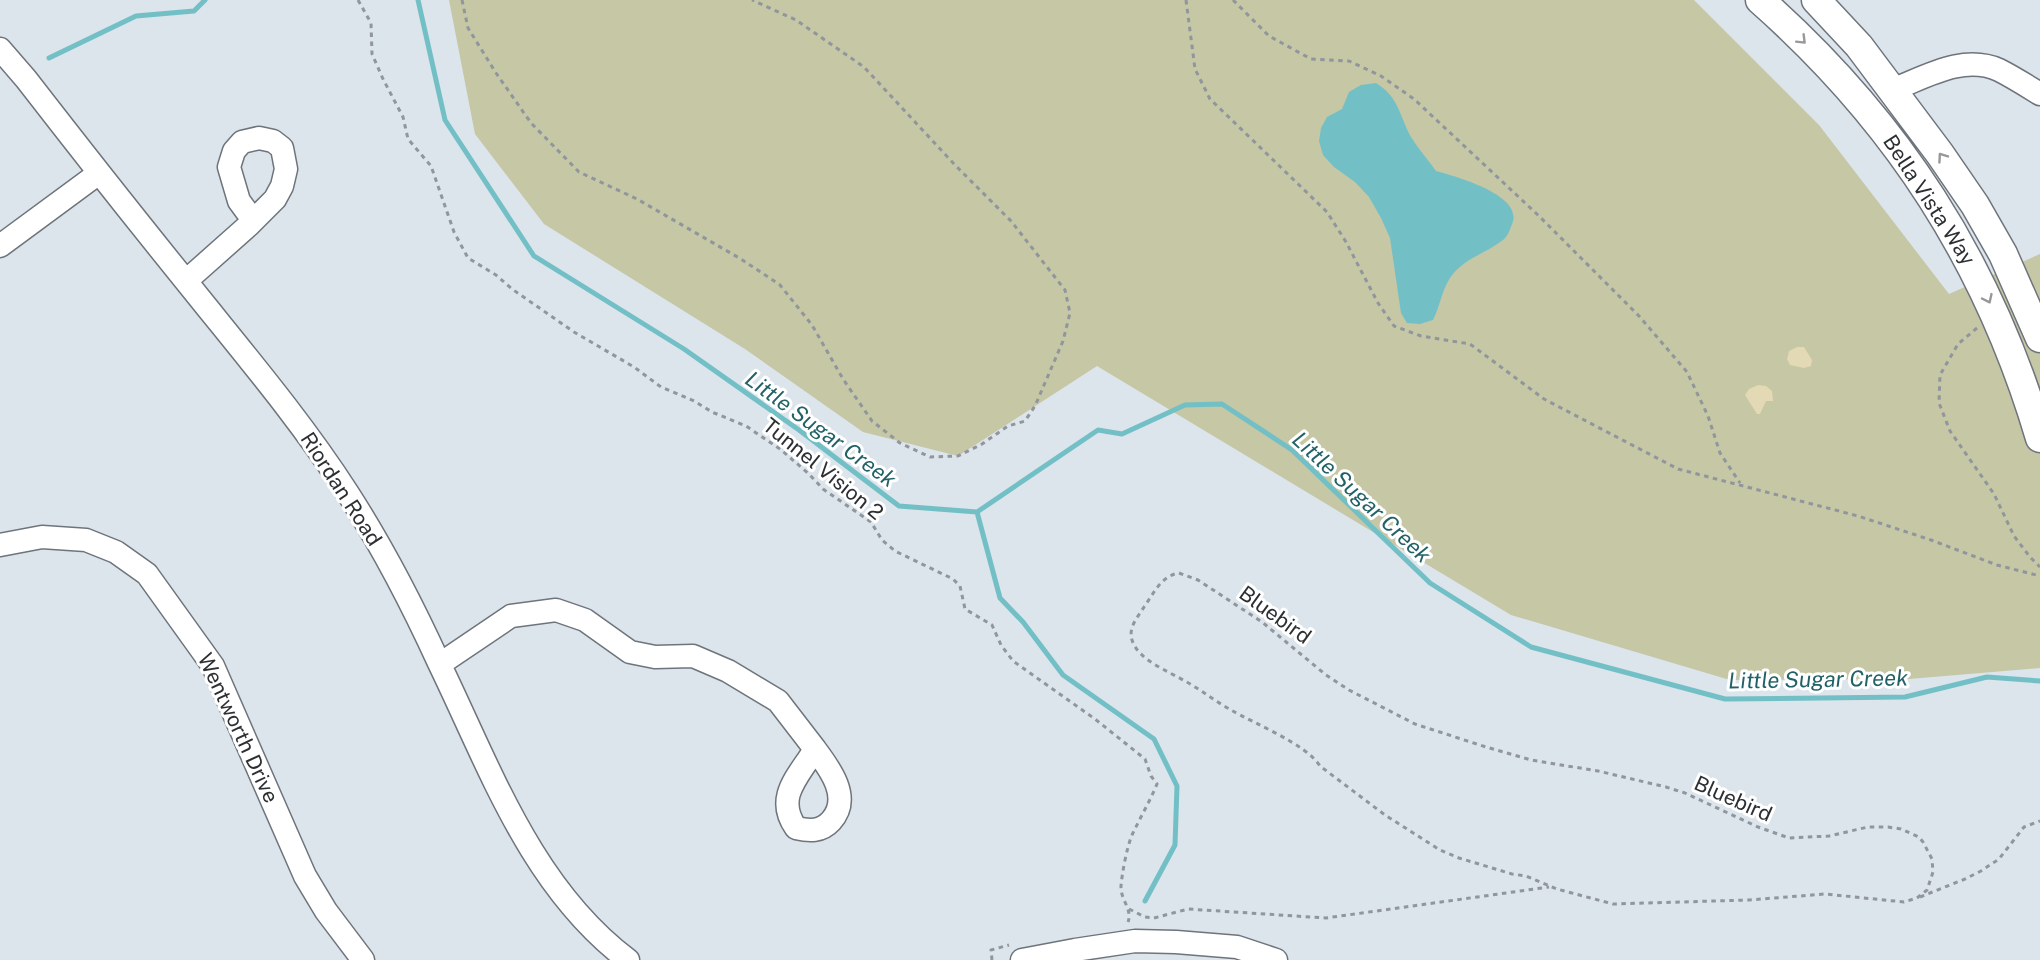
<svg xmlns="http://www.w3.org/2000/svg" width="2040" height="960" font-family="'Public Sans',sans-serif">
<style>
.green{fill:#c5c7a5}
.sand{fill:#e3d9b4}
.water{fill:#72c0c6}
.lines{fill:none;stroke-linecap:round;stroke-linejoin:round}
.stream{stroke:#72c0c6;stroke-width:5}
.minor-casing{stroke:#6e747c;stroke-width:25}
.major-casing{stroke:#6e747c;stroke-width:31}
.path{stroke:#90969c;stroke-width:3;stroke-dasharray:4.5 4.5;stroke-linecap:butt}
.minor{stroke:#fff;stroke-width:22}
.major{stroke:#fff;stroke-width:28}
.oneway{stroke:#969899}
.labels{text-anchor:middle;stroke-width:6;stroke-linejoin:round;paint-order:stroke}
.street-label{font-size:21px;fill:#2d3033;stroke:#fff}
.water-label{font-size:22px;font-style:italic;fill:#226267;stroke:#fff}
</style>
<rect width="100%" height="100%" fill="#dce4ec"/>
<path class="green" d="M 449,0 L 1694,0 L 1819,125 L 1949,294 L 2040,254 L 2040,668 L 1909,679 L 1730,680 L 1511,615 L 1097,366 L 958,456 L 863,432 L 745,349 L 544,224 L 475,134 Z"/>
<path class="sand" d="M 1797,347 L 1804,347 L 1812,360 L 1811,366 L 1804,368 L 1790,365 L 1787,359 L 1789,351 Z
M 1758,385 L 1766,386 L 1772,391 L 1773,401 L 1766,401 L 1760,414 L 1757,414 L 1745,395 L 1749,389 Z"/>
<path class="water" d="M 1376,83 C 1399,97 1399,115 1411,137 C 1418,148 1428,160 1436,171 C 1454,176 1525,195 1512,224 C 1510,230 1507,237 1503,240 C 1485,254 1464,258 1450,278 C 1442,290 1440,306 1433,320 L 1420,324 L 1407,323 L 1401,313 L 1390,238 L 1381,218 L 1369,197 L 1355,182 L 1334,167 L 1323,155 L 1319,141 L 1321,128 L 1327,117 L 1342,109 L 1349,92 L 1361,85 Z"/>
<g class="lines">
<path class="stream" d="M 418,0 L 445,120 L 534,256 L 684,349 L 799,430 L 899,506 L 977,512 L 1098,430 L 1122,434 L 1185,405 L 1222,404 L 1292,450 L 1430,583 L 1531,647 L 1725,699 L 1905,697 L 1987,677 L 2040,681
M 49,58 L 136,16 L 194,11 L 205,0
M 977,512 L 1000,598 L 1023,622 L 1063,675 L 1154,739 L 1177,786 L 1175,845 L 1145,901"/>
<defs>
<path id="minor" d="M 0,49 L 26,79 C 81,150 137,221 193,290 C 246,356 301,421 347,492 C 382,546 412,604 439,663 C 490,768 531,887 628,960
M 1892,90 C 1926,77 1963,54 1999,70 C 2013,77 2027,86 2040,94
M 0,246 L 99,173
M 186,281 L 249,225 L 275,199 L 282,186 L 286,169 L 282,148 L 273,141 L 259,138 L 242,142 L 234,151 L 229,167 L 239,201 L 253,220
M 0,545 L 42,537 L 86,540 L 116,552 L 147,574 L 213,666 L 305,876 L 326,911 L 363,960
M 440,664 L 511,616 L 556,610 L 585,620 L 630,652 L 655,657 L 693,656 L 728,671 L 778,701 L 815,749 C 799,776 774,797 796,828 C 809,831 821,832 831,821 C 852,798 830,769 815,749
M 1022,960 L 1075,950 L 1135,941 L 1176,942 L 1237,947 L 1276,960"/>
<path id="major" d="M 1760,0 C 1897,121 1988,262 2040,438
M 1816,0 L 1859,46 L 1940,154 L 1975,205 L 2003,254 L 2040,338"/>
</defs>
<use href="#minor" class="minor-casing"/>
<use href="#major" class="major-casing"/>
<path class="path" d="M 358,0 L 371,23 L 372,54 L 383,79 L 403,117 L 408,139 L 431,166 L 454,232 L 468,258 L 496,275 L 512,289 L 574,332 L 634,367 L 661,387 L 694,401 L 712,412 L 746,426 L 780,449 L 809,474 L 823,489 L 871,522 L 882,540 L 895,551 L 953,579 L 960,586 L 965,609 L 992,625 L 1001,645 L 1013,661 L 1095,719 L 1145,759 L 1151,776 L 1157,784 C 1150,801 1140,818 1132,835 C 1127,847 1122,873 1121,886 C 1120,899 1133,910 1128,922
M 462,0 L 468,28 L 496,73 L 531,123 L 579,172 L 637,199 L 741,259 L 780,285 L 812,325 L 843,379 L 872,421 L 900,443 L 930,457 L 958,456 L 982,444 L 1008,426 L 1025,421 L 1035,406 L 1063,341 L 1070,313 L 1065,290 L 1011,221 L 955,165 L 864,67 L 796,20 L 752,0
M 1186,0 L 1195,69 L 1210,99 L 1327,212 L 1346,242 L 1378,303 L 1394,326 L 1421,336 L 1470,344 L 1544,399 L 1678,469 L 1858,516 L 1931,540 L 1997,565 L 2040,576
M 1233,0 L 1269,36 L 1311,59 L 1349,61 L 1381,76 L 1414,99 L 1539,216 L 1639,316 L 1687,372 L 1708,416 L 1720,453 L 1740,483
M 1977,328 L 1958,344 L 1940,375 L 1939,403 L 1950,431 L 1994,494 L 2014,536 L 2030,557 L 2040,567
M 1179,573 L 1198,580 L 1262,622 L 1326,675 L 1349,690 L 1415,724 L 1486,747 L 1531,760 L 1598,771 L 1666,787 L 1685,793 L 1758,827 L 1789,838 L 1829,836 L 1868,827 L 1888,827 L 1901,829 L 1919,837 L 1923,842 L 1932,859 L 1933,872 L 1927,890 L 1917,898 L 1904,902 L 1825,894 L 1749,900 L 1613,904 L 1557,889 L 1526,876 L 1512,874 L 1459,858 L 1440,850 L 1385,815 L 1320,766 C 1306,744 1255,724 1231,710 C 1215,701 1201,690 1185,681 C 1168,671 1138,660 1132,640 C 1128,627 1138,617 1144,607 C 1154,593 1161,576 1179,573 Z
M 1920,897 L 1965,879 L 1981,871 L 1999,859 L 2024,827 L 2040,821
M 1129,909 L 1145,917 L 1154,918 L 1188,909 L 1326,918 L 1549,887
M 992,960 L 991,950 L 1009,945"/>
<use href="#minor" class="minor"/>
<use href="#major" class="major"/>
</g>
<defs><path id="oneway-chevron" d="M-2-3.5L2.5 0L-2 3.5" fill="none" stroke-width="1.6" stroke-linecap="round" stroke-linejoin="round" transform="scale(1.5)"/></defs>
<g class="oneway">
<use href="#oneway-chevron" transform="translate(1802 40) rotate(45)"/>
<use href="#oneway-chevron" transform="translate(1942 157) rotate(-125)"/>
<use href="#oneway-chevron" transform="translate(1988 299) rotate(65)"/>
</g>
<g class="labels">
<g class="street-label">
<text transform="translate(1929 200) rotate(57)" y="7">Bella Vista Way</text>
<text transform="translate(823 469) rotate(39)" y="7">Tunnel Vision 2</text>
<text transform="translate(341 489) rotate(57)" y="7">Riordan Road</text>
<text transform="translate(1275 615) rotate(36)" y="7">Bluebird</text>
<text transform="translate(238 728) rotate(65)" y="7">Wentworth Drive</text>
<text transform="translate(1733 799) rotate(24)" y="7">Bluebird</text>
</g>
<g class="water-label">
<text transform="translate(821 429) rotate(36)" y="8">Little Sugar Creek</text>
<text transform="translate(1362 497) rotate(43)" y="8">Little Sugar Creek</text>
<text transform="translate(1818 679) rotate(-1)" y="8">Little Sugar Creek</text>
</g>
</g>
</svg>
